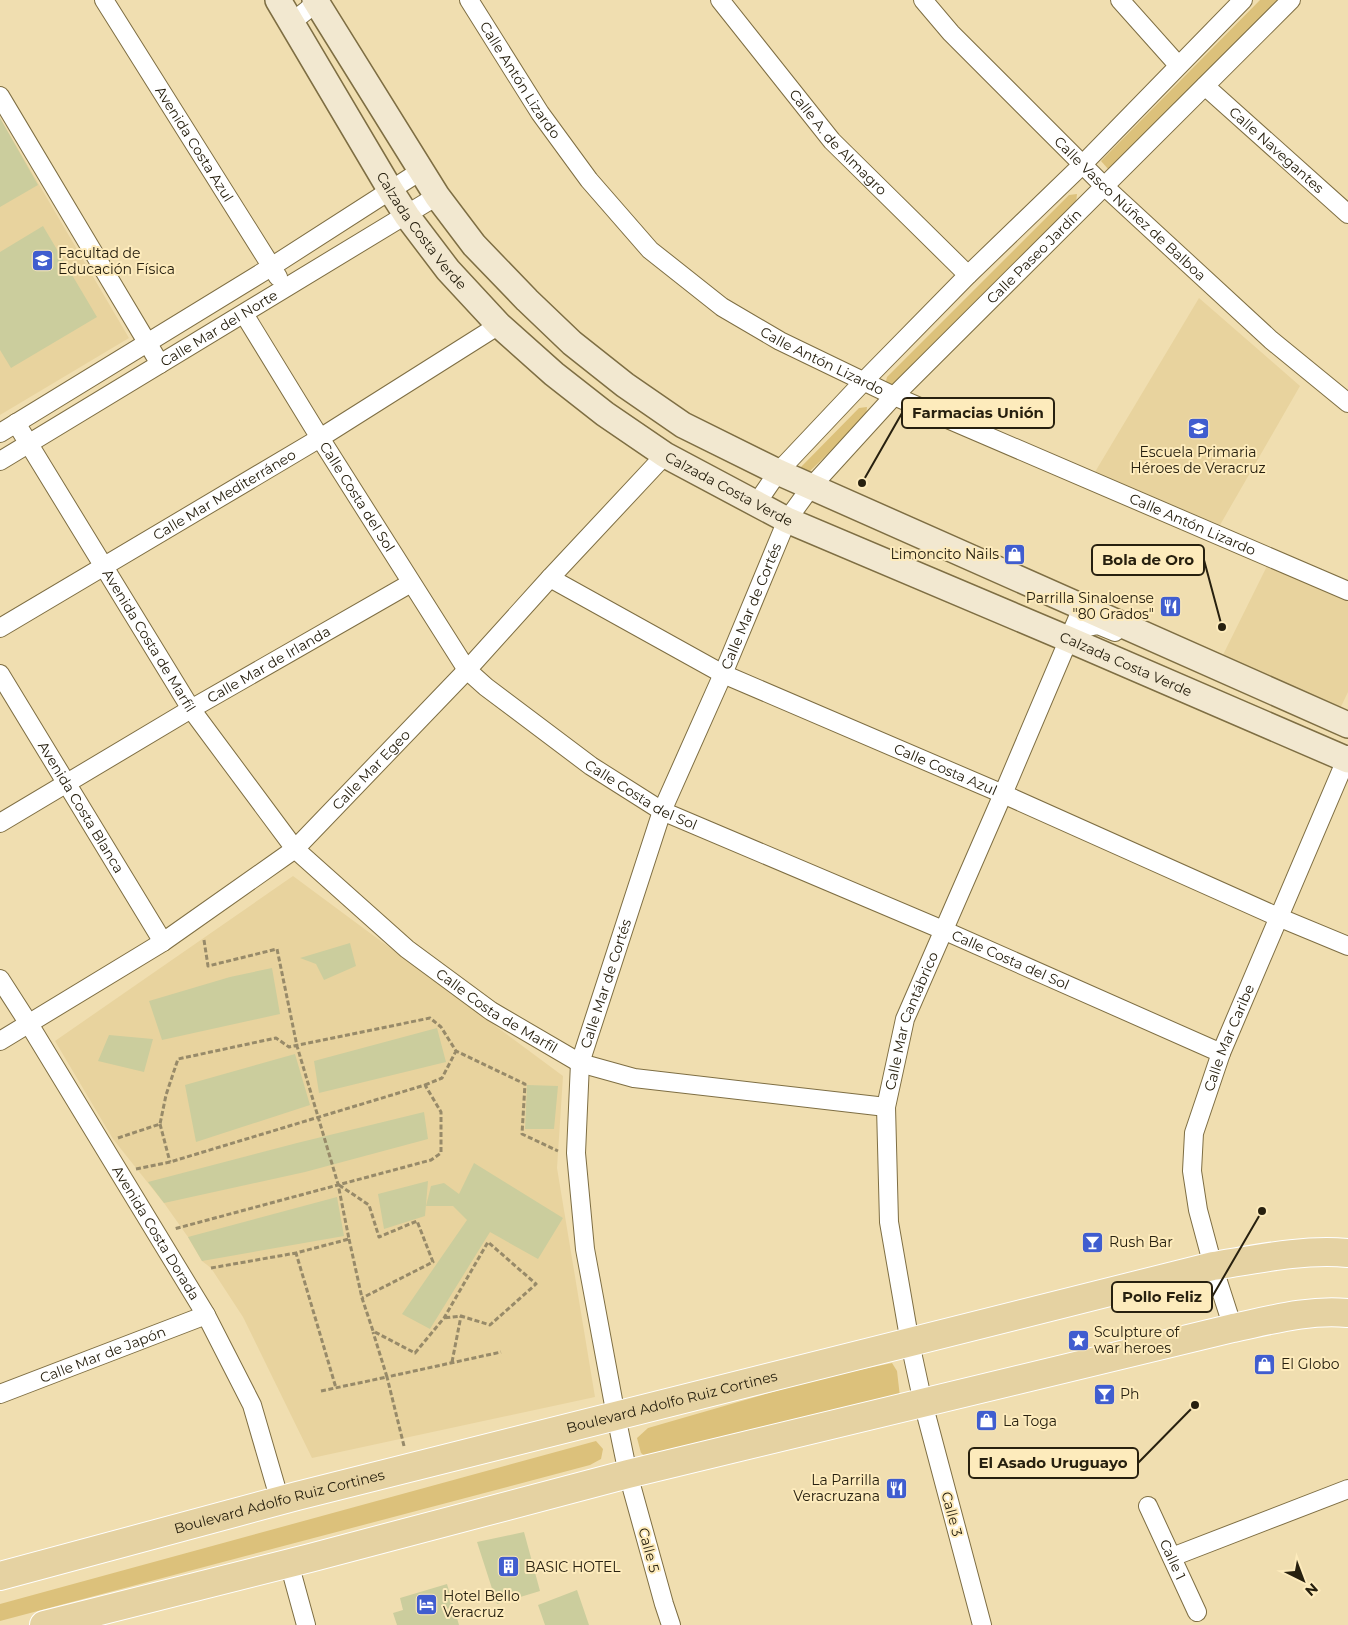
<svg xmlns="http://www.w3.org/2000/svg" width="1348" height="1625" font-family="Montserrat,sans-serif">
<style>
.built{fill:#e8d39e}
.grass{fill:#dcc17b}
.building{fill:#cbcd9d}
.lines{fill:none;stroke-linecap:round;stroke-linejoin:round}
.minor-casing{stroke:#7e6e43;stroke-width:20}
.secondary-casing{stroke:#7e6e43;stroke-width:28}
.primary-casing{stroke:#fff;stroke-width:30}
.path{stroke:#978a69;stroke-width:3;stroke-dasharray:5 2.5;stroke-linecap:butt}
.minor{stroke:#fff;stroke-width:18}
.secondary{stroke:#f2e8d0;stroke-width:25}
.primary{stroke:#e5d2a2;stroke-width:28}
.labels{text-anchor:middle;stroke-width:4;stroke-linejoin:round;paint-order:stroke}
.street-label{font-size:14px;fill:#27200f;stroke:#fdebbc}
.poi-label{font-size:14px;fill:#27200f;stroke:#fdebbc;text-anchor:start}
.leader{fill:none;stroke:#27200f;stroke-width:2}
.callout-dot{fill:#27200f;stroke:#fdebbc;stroke-width:2}
.callout{fill:#fdebbc;stroke:#27200f;stroke-width:2}
.callout-label{font-size:15px;text-anchor:middle;font-weight:bold;fill:#27200f}
</style>
<rect width="100%" height="100%" fill="#f0deb0"/>
<path class="built" d="M 0,118 L 129,338 L 0,415 Z
M 1199,298 L 1300,386 L 1220,525 L 1095,472 Z
M 1271,558 L 1348,591 L 1348,692 L 1335,719 L 1217,667 Z
M 293,876 L 563,1076 L 557,1168 L 595,1397 L 312,1458 L 243,1317 L 211,1268 L 202,1261 L 188,1237 L 164,1203 L 113,1139 L 55,1041 Z"/>
<path class="grass" d="M 1260,0 L 1278,0 L 1109,170 L 1101,161 Z
M 1077,194 L 1076,203 L 893,384 L 885,385 L 887,377 L 1069,195 Z
M 867,407 L 866,416 L 805,476 L 799,469 L 859,408 Z
M 892,1363 L 897,1371 L 900,1397 L 646,1457 L 641,1453 L 637,1438 L 648,1428 L 821,1378 Z
M 596,1441 L 603,1449 L 601,1459 L 590,1465 L 0,1621 L 0,1604 Z"/>
<path class="building" d="M 0,118 L 38,185 L 0,207 Z
M 43,226 L 97,317 L 11,368 L 0,350 L 0,252 Z
M 350,943 L 356,966 L 324,980 L 316,964 L 300,958 Z
M 272,968 L 280,1014 L 162,1040 L 149,1001 L 230,977 Z
M 437,1028 L 446,1062 L 319,1093 L 314,1061 Z
M 109,1035 L 153,1039 L 144,1072 L 98,1061 Z
M 295,1054 L 310,1105 L 196,1142 L 185,1085 Z
M 527,1085 L 558,1086 L 554,1129 L 525,1129 Z
M 424,1112 L 428,1139 L 305,1172 L 164,1203 L 148,1182 L 297,1143 Z
M 474,1163 L 563,1218 L 538,1259 L 490,1232 L 430,1329 L 402,1314 L 467,1220 L 453,1206 L 426,1206 L 431,1186 L 444,1183 L 459,1194 Z
M 428,1181 L 425,1216 L 384,1229 L 378,1194 Z
M 337,1197 L 344,1236 L 202,1261 L 188,1237 Z
M 524,1532 L 540,1591 L 497,1604 L 477,1542 Z
M 447,1584 L 459,1625 L 397,1625 L 393,1613 L 403,1610 L 400,1598 Z
M 577,1590 L 589,1625 L 545,1625 L 538,1605 Z"/>
<g class="lines">
<defs>
<g id="minor">
<path id="s1" d="M 104,0 L 278,277"/>
<path id="s2" d="M 469,0 L 540,113 L 589,180 L 650,250 L 722,307 L 780,341 L 894,396 L 1348,591"/>
<path id="s3" d="M 720,0 L 832,141 L 968,275"/>
<path id="s4" d="M 923,0 L 951,33 L 1104,186 L 1271,340 L 1348,403"/>
<path d="M 1120,0 L 1178,65"/>
<path d="M 292,22 L 320,0"/>
<path id="s5" d="M 1205,86 L 1348,214"/>
<path d="M 0,96 L 160,364"/>
<path id="s6" d="M 244,314 L 320,438 L 467,670 L 486,687 L 591,766 L 662,811 L 943,930 L 1221,1053"/>
<path id="s7" d="M 16,423 L 191,709 L 295,849 L 407,949 L 491,1011 L 580,1063 L 634,1078 L 886,1107"/>
<path d="M 0,433 L 271,267 L 422,170"/>
<path id="s8" d="M 0,461 L 437,196"/>
<path d="M 756,504 L 778,472 L 863,382 L 968,275 L 1082,165 L 1243,0"/>
<path id="s9" d="M 550,578 L 723,674 L 1003,794 L 1278,917 L 1348,946"/>
<path id="s10" d="M 0,628 L 320,438 L 499,325"/>
<path d="M 1068,639 L 1088,627 L 1098,625 L 1115,632"/>
<path id="s11" d="M 0,674 L 163,942"/>
<path id="s12" d="M 0,823 L 191,709 L 411,583"/>
<path id="s13" d="M 0,979 L 29,1024 L 206,1315 L 252,1405 L 280,1501"/>
<path id="s14" d="M 0,1041 L 163,942 L 295,849 L 467,670 L 550,578 L 665,455"/>
<path id="s15" d="M 1233,1328 L 1213,1266 L 1198,1210 L 1192,1171 L 1194,1133 L 1221,1053 L 1348,755"/>
<path id="s16" d="M 0,1394 L 206,1315"/>
<path id="s17" d="M 1148,1506 L 1197,1612"/>
<path d="M 1172,1557 L 1348,1489"/>
<path d="M 289,1563 L 306,1625"/>
<path id="s18" d="M 671,1625 L 664,1604 L 628,1474 L 616,1416 L 585,1249 L 576,1153 L 580,1063 L 662,811 L 723,674 L 787,520 L 811,487 L 894,396 L 1291,0"/>
<path id="s19" d="M 982,1625 L 923,1403 L 910,1343 L 889,1222 L 886,1107 L 905,1019 L 1003,794 L 1082,608"/>
</g>
<g id="secondary">
<path id="s20" d="M 278,0 L 391,191 L 407,216 L 448,270 L 499,325 L 554,374 L 605,414 L 665,455 L 787,520 L 1068,639 L 1348,760"/>
<path d="M 315,0 L 437,196 L 474,245 L 527,300 L 572,343 L 625,385 L 683,425 L 778,472 L 1348,725"/>
</g>
<g id="primary">
<path id="s21" d="M 0,1576 L 297,1496 L 1213,1266 C 1257,1259 1303,1249 1348,1253"/>
<path d="M 44,1625 L 310,1558 L 628,1474 L 1233,1328 C 1271,1320 1310,1309 1348,1313"/>
</g>
</defs>
<use href="#minor" class="minor-casing"/>
<use href="#secondary" class="secondary-casing"/>
<use href="#primary" class="primary-casing"/>
<path class="path" d="M 204,940 L 208,966 L 277,949 L 297,1046 L 338,1184 L 349,1239 L 296,1253 L 336,1388
M 425,1085 L 442,1078 L 456,1051
M 160,1124 L 170,1162
M 118,1138 L 160,1124 L 166,1095 L 178,1059 L 276,1038 L 289,1047 L 430,1018 L 441,1027 L 456,1051 L 525,1084 L 522,1134 L 558,1151
M 136,1169 L 170,1162 L 425,1085 L 441,1112 L 441,1153 L 431,1160 L 174,1229
M 339,1185 L 369,1205 L 379,1237 L 417,1221 L 433,1262 L 362,1298
M 349,1239 L 362,1298 L 373,1331 L 415,1353 L 444,1318 L 488,1242 L 536,1284 L 490,1325 L 461,1316 L 444,1318
M 211,1268 L 296,1253
M 452,1362 L 461,1316
M 321,1391 L 387,1377 L 373,1332
M 404,1446 L 387,1377 L 501,1352"/>
<use href="#minor" class="minor"/>
<use href="#secondary" class="secondary"/>
<use href="#primary" class="primary"/>
</g>
<defs>
<symbol id="university-square" viewBox="-11 -11 22 22"><rect x="-9" y="-9" width="18" height="18" rx="4" fill="#405dcf" stroke="#fdebbc"/><path d="M0-5L7-2L0 1L-7-2ZM-4 1L0 2.5L4 1V4Q0 6-4 4Z" fill="#fff"/></symbol>
<symbol id="school-square" viewBox="-11 -11 22 22"><rect x="-9" y="-9" width="18" height="18" rx="4" fill="#405dcf" stroke="#fdebbc"/><path d="M0-5L7-2L0 1L-7-2ZM-4 1L0 2.5L4 1V4Q0 6-4 4Z" fill="#fff"/></symbol>
<symbol id="shop-square" viewBox="-11 -11 22 22"><rect x="-9" y="-9" width="18" height="18" rx="4" fill="#405dcf" stroke="#fdebbc"/><path d="M-5-2.5h2.3a2.7 3.5 0 0 1 5.4 0H5L5.5 6h-11ZM-1.5-2.5h3a1.5 2.3 0 0 0-3 0Z" fill="#fff"/></symbol>
<symbol id="restaurant-square" viewBox="-11 -11 22 22"><rect x="-9" y="-9" width="18" height="18" rx="4" fill="#405dcf" stroke="#fdebbc"/><path d="M-5-6h1v4h1v-4h1v4h1v-4h1v5L-1.5 .5V6h-2V.5L-5-1ZM5-6V6H3V1.5H1.5Q1.5-4 5-6Z" fill="#fff"/></symbol>
<symbol id="bar-square" viewBox="-11 -11 22 22"><rect x="-9" y="-9" width="18" height="18" rx="4" fill="#405dcf" stroke="#fdebbc"/><path d="M-6-5H6L.8 .8V4.5H3.5V6h-7V4.5H-.8V.8Z" fill="#fff"/></symbol>
<symbol id="sight-square" viewBox="-11 -11 22 22"><rect x="-9" y="-9" width="18" height="18" rx="4" fill="#405dcf" stroke="#fdebbc"/><path d="M0-6L1.8-2.2L6-1.7L2.9 1.2L3.7 5.4L0 3.3L-3.7 5.4L-2.9 1.2L-6-1.7L-1.8-2.2Z" fill="#fff"/></symbol>
<symbol id="building-square" viewBox="-11 -11 22 22"><rect x="-9" y="-9" width="18" height="18" rx="4" fill="#405dcf" stroke="#fdebbc"/><path d="M-4-6H4V6H1V3H-1V6H-4ZM-2.5-4.3h1.7v1.8h-1.7ZM.8-4.3h1.7v1.8H.8ZM-2.5-1h1.7V.8h-1.7ZM.8-1h1.7V.8H.8Z" fill="#fff"/></symbol>
<symbol id="hotel-square" viewBox="-11 -11 22 22"><rect x="-9" y="-9" width="18" height="18" rx="4" fill="#405dcf" stroke="#fdebbc"/><path d="M-6-4.5h1.5V1H6V5H4.5V3h-9V5H-6ZM-4 0a1.8 1.8 0 1 1 3.6 0ZM.5 0V-2.5h3Q6-2.5 6 0Z" fill="#fff"/></symbol>
</defs>
<g fill-rule="evenodd">
<use href="#university-square" x="30" y="248" width="25" height="25"/>
<use href="#school-square" x="1186" y="416" width="25" height="25"/>
<use href="#shop-square" x="1002" y="542" width="25" height="25"/>
<use href="#restaurant-square" x="1158" y="594" width="25" height="25"/>
<use href="#bar-square" x="1080" y="1230" width="25" height="25"/>
<use href="#sight-square" x="1066" y="1328" width="25" height="25"/>
<use href="#shop-square" x="1252" y="1352" width="25" height="25"/>
<use href="#bar-square" x="1092" y="1382" width="25" height="25"/>
<use href="#shop-square" x="974" y="1408" width="25" height="25"/>
<use href="#restaurant-square" x="884" y="1476" width="25" height="25"/>
<use href="#building-square" x="496" y="1554" width="25" height="25"/>
<use href="#hotel-square" x="414" y="1592" width="25" height="25"/>
</g>
<g class="labels">
<g class="street-label">
<text dy="5" stroke="none"><textPath href="#s2" startOffset="95">Calle Antón Lizardo</textPath></text>
<text dy="5" stroke="none"><textPath href="#s3" startOffset="185">Calle A. de Almagro</textPath></text>
<text dy="5" stroke="none"><textPath href="#s1" startOffset="170">Avenida Costa Azul</textPath></text>
<text dy="5" stroke="none"><textPath href="#s5" startOffset="96">Calle Navegantes</textPath></text>
<text dy="5" stroke="none"><textPath href="#s4" startOffset="294">Calle Vasco Núñez de Balboa</textPath></text>
<text dy="5" stroke="none"><textPath href="#s20" startOffset="272">Calzada Costa Verde</textPath></text>
<text dy="5" stroke="none"><textPath href="#s18" startOffset="1516">Calle Paseo Jardín</textPath></text>
<text dy="5" stroke="none"><textPath href="#s8" startOffset="256">Calle Mar del Norte</textPath></text>
<text dy="5" stroke="none"><textPath href="#s2" startOffset="515">Calle Antón Lizardo</textPath></text>
<text dy="5" stroke="none"><textPath href="#s20" startOffset="678">Calzada Costa Verde</textPath></text>
<text dy="5" stroke="none"><textPath href="#s10" startOffset="261">Calle Mar Mediterráneo</textPath></text>
<text dy="5" stroke="none"><textPath href="#s6" startOffset="215">Calle Costa del Sol</textPath></text>
<text dy="5" stroke="none"><textPath href="#s2" startOffset="920">Calle Antón Lizardo</textPath></text>
<text dy="5" stroke="none"><textPath href="#s18" startOffset="1061">Calle Mar de Cortés</textPath></text>
<text dy="5" stroke="none"><textPath href="#s7" startOffset="255">Avenida Costa de Marfil</textPath></text>
<text dy="5" stroke="none"><textPath href="#s12" startOffset="312">Calle Mar de Irlanda</textPath></text>
<text dy="5" stroke="none"><textPath href="#s20" startOffset="1112">Calzada Costa Verde</textPath></text>
<text dy="5" stroke="none"><textPath href="#s14" startOffset="462">Calle Mar Egeo</textPath></text>
<text dy="5" stroke="none"><textPath href="#s9" startOffset="440">Calle Costa Azul</textPath></text>
<text dy="5" stroke="none"><textPath href="#s6" startOffset="635">Calle Costa del Sol</textPath></text>
<text dy="5" stroke="none"><textPath href="#s11" startOffset="156">Avenida Costa Blanca</textPath></text>
<text dy="5" stroke="none"><textPath href="#s6" startOffset="1040">Calle Costa del Sol</textPath></text>
<text dy="5" stroke="none"><textPath href="#s18" startOffset="656">Calle Mar de Cortés</textPath></text>
<text dy="5" stroke="none"><textPath href="#s7" startOffset="769">Calle Costa de Marfil</textPath></text>
<text dy="5" stroke="none"><textPath href="#s19" startOffset="619">Calle Mar Cantábrico</textPath></text>
<text dy="5" stroke="none"><textPath href="#s15" startOffset="302">Calle Mar Caribe</textPath></text>
<text dy="5" stroke="none"><textPath href="#s13" startOffset="298">Avenida Costa Dorada</textPath></text>
<text dy="5" stroke="none"><textPath href="#s16" startOffset="110">Calle Mar de Japón</textPath></text>
<text dy="5" stroke="none"><textPath href="#s21" startOffset="694">Boulevard Adolfo Ruiz Cortines</textPath></text>
<text dy="5" stroke="none"><textPath href="#s21" startOffset="289">Boulevard Adolfo Ruiz Cortines</textPath></text>
<text transform="translate(952 1514) rotate(75)" y="5">Calle 3</text>
<text transform="translate(649 1550) rotate(75)" y="5">Calle 5</text>
<text dy="5" stroke="none"><textPath href="#s17" startOffset="59">Calle 1</textPath></text>
</g>
<g class="poi-label">
<text x="58" y="258">Facultad de<tspan x="58" dy="16">Educación Física</tspan></text>
<text x="1198" y="457" text-anchor="middle">Escuela Primaria<tspan x="1198" dy="16">Héroes de Veracruz</tspan></text>
<text x="999" y="559" text-anchor="end">Limoncito Nails</text>
<text x="1154" y="603" text-anchor="end">Parrilla Sinaloense<tspan x="1154" dy="16">"80 Grados"</tspan></text>
<text x="1109" y="1247">Rush Bar</text>
<text x="1094" y="1337">Sculpture of<tspan x="1094" dy="16">war heroes</tspan></text>
<text x="1281" y="1369">El Globo</text>
<text x="1120" y="1399">Ph</text>
<text x="1003" y="1426">La Toga</text>
<text x="880" y="1485" text-anchor="end">La Parrilla<tspan x="880" dy="16">Veracruzana</tspan></text>
<text x="525" y="1572">BASIC HOTEL</text>
<text x="443" y="1601">Hotel Bello<tspan x="443" dy="16">Veracruz</tspan></text>
</g>
</g>
<path class="leader" d="M862 483L902 413M1222 627L1204 560M1262 1211L1212 1297M1195 1405L1138 1463"/>
<g class="callout-dot">
<circle cx="862" cy="483" r="5"/>
<circle cx="1222" cy="627" r="5"/>
<circle cx="1262" cy="1211" r="5"/>
<circle cx="1195" cy="1405" r="5"/>
</g>
<g class="callout">
<rect x="902" y="398" width="152" height="30" rx="5"/>
<rect x="1092" y="545" width="112" height="30" rx="5"/>
<rect x="1112" y="1282" width="100" height="30" rx="5"/>
<rect x="969" y="1448" width="169" height="30" rx="5"/>
</g>
<g class="callout-label">
<text x="978" y="418">Farmacias Unión</text>
<text x="1148" y="565">Bola de Oro</text>
<text x="1162" y="1302">Pollo Feliz</text>
<text x="1053" y="1468">El Asado Uruguayo</text>
</g>
<g transform="translate(1303 1580) rotate(138)" stroke="#fdebbc" stroke-width="4" paint-order="stroke">
<path d="M0-4L9 19L0 12L-9 19Z" fill="#27200f"/>
<text y="-8" font-size="14" font-weight="bold" text-anchor="middle" fill="#27200f">N</text>
</g>
</svg>
